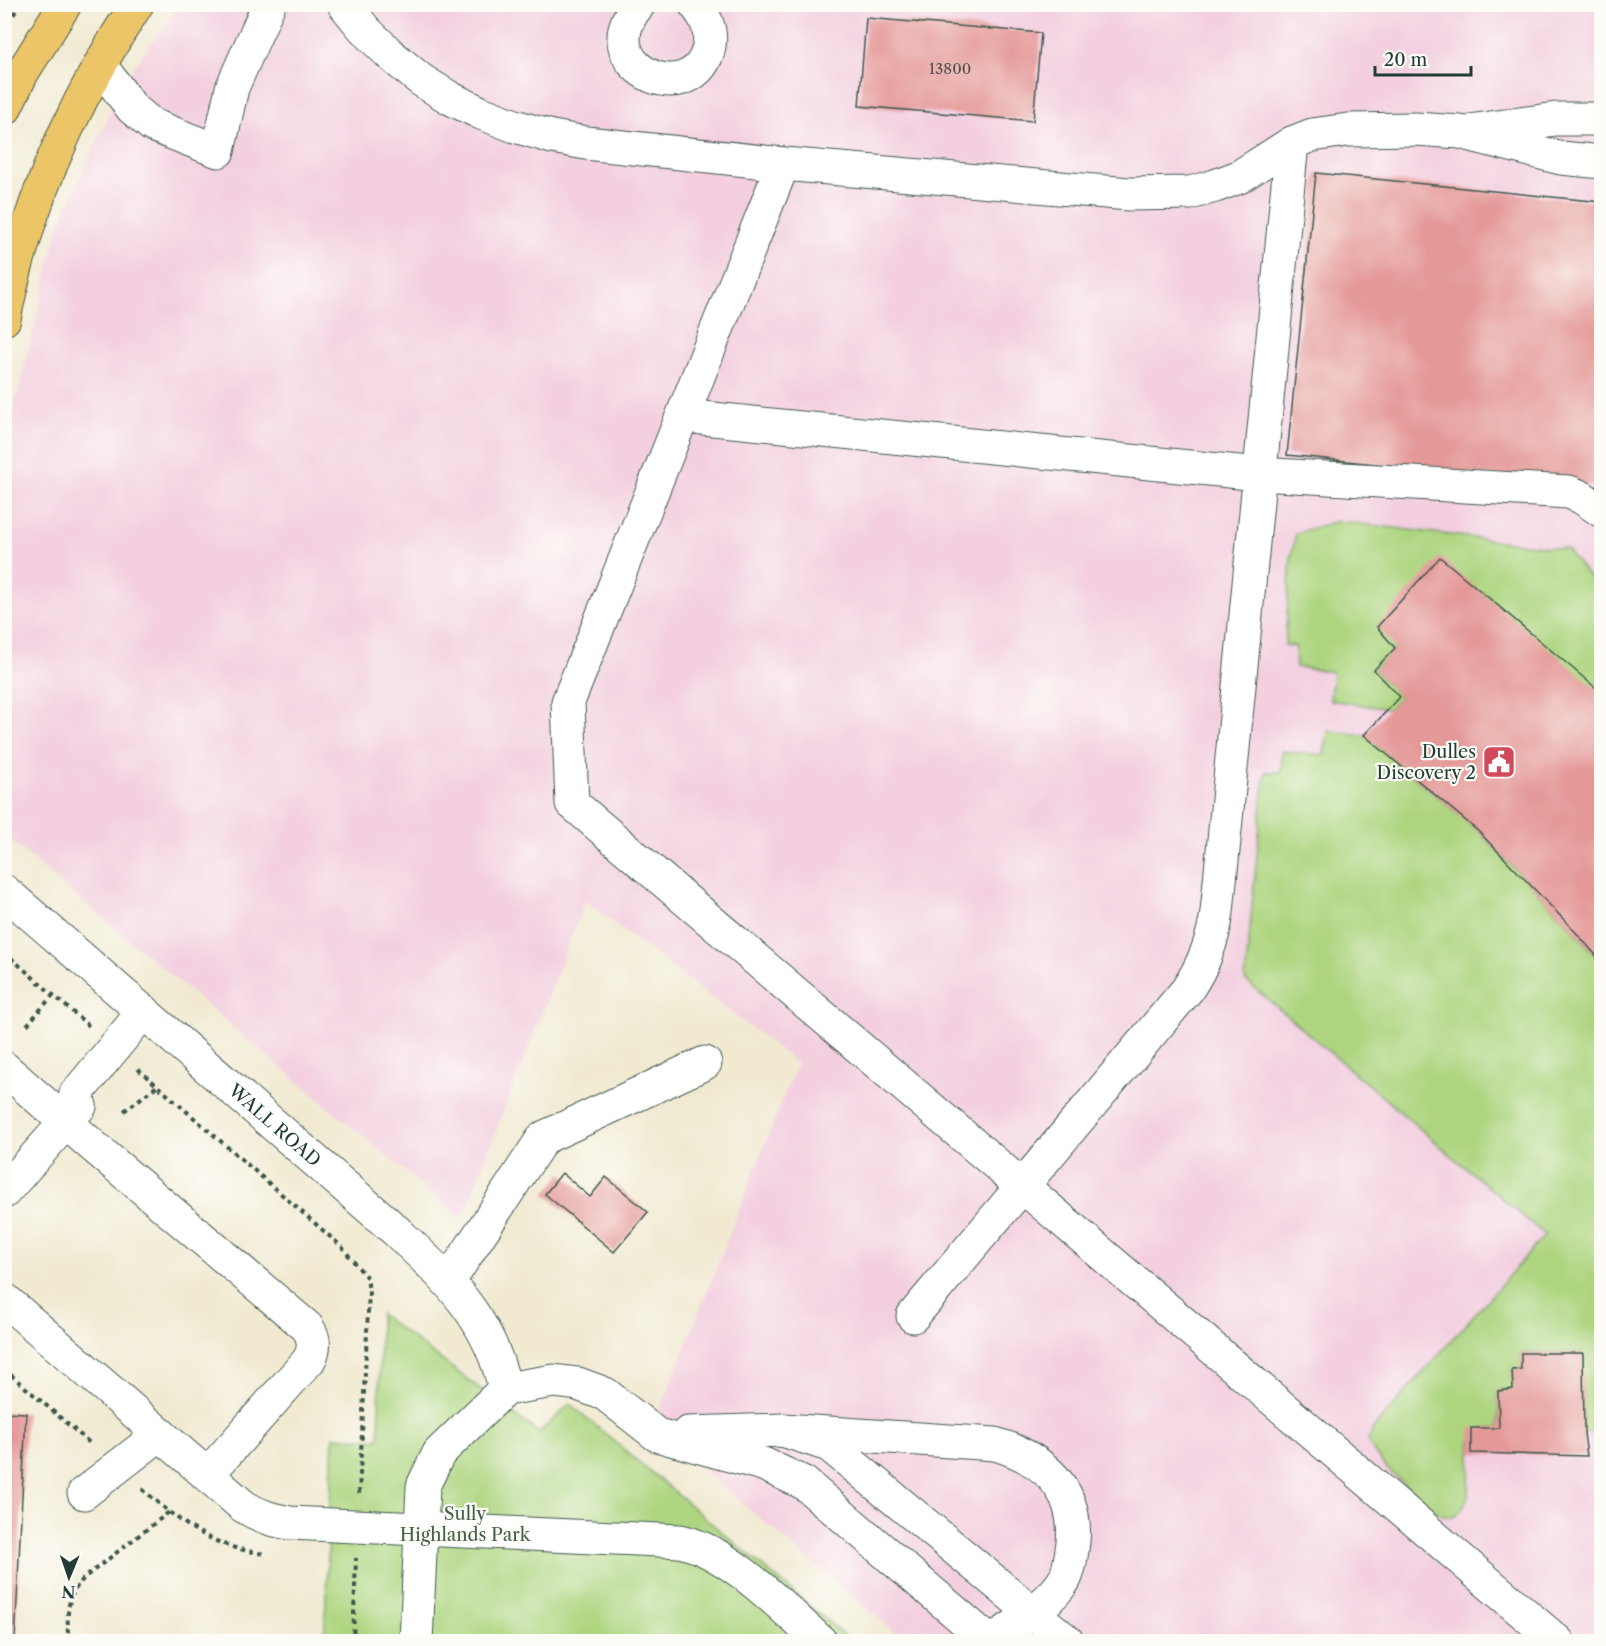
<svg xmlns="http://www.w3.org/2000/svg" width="1606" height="1646" font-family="'Libre Caslon Text',serif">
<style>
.built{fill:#f3cfe0}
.green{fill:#add580;stroke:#66895a;stroke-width:1.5}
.building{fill:#e49998}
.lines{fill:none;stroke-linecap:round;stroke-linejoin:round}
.minor-casing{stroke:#3e574c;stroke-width:35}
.major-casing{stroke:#3e574c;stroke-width:35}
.path{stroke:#3e574c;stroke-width:4;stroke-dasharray:4.5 4.5;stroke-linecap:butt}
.minor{stroke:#fff;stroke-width:33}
.major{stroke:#ecc569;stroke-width:33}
.labels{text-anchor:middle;stroke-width:4.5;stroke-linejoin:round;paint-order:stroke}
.number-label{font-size:15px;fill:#50544d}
.poi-label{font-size:18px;fill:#1f3d34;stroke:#fdfcf7;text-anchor:end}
.street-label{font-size:18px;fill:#1f3d34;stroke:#fdfcf7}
.park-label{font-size:18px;fill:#426347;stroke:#fdfcf7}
</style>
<rect width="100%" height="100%" fill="#fdfcf7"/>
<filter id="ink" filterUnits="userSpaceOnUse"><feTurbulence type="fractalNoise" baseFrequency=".0167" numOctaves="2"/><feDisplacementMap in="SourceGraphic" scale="12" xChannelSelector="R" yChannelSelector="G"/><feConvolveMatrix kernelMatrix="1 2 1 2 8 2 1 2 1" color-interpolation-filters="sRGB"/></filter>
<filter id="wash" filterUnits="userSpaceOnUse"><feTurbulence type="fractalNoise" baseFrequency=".008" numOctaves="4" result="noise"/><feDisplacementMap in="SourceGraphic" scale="24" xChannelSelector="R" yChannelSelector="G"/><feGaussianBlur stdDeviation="1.35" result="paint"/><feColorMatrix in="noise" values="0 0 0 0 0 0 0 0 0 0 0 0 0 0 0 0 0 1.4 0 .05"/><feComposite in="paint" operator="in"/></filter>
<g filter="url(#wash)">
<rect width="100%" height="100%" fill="#f1ead1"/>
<path class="built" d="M 179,5 L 1601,5 L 1601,1641 L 905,1641 L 653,1428 L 797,1063 L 585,901 L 462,1219 L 5,836 L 5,444 L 60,222 L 126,78 Z"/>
<path class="green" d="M 1337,521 L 1566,549 L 1601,591 L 1601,693 L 1395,648 L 1374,670 L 1400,697 L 1389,709 L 1330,700 L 1333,672 L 1296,667 L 1295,646 L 1285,645 L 1291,557 L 1296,533 Z
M 1328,731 L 1364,735 L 1479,832 L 1572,928 L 1601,962 L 1601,1433 L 1584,1433 L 1582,1353 L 1521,1353 L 1521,1369 L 1512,1370 L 1513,1389 L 1498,1391 L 1499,1428 L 1471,1429 L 1469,1494 L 1460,1513 L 1452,1516 L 1440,1514 C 1417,1494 1378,1468 1368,1440 L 1372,1430 L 1545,1235 L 1245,980 L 1265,772 L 1281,772 L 1282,751 L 1324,755 Z
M 380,1314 L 539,1433 L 570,1404 L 851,1641 L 324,1642 L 333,1437 L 379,1439 Z"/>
<g id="blocks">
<path class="building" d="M 866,18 L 1041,33 L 1033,121 L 859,106 Z
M 1316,173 L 1602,202 L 1602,487 L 1287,455 Z
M 1440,557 L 1602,693 L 1602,962 L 1572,928 L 1479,832 L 1364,735 L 1400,697 L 1374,670 L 1395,648 L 1377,627 Z
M 562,1173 L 590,1197 L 606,1177 L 648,1212 L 614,1252 L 545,1194 Z
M 1521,1353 L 1583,1353 L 1584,1433 L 1587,1456 L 1471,1453 L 1471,1428 L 1499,1428 L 1498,1391 L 1513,1389 L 1512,1370 L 1521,1369 Z
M 4,1412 L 26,1413 L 15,1642 L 4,1642 Z
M 1598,1433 L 1602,1433 L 1602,1523 L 1598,1523 Z"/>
</g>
</g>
<g filter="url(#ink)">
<use href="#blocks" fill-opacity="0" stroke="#3e574c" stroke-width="1.5"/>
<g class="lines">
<defs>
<g id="minor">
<path d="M 344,4 L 366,31 L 393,57 L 421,80 L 450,98 L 481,113 L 515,126 L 552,137 L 586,143 L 783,164 L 1129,194 L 1190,193 L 1215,186 L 1239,177 L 1292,143 L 1312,135 L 1348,130 L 1415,129 L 1460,132 L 1561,158 L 1602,162"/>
<path d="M 639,4 C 586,65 689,113 708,51 C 713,32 707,18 695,4"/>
<path d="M 100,65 L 132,108 L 152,125 L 218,151 L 232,88 L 269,4"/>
<path d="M 1476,130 L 1556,119 L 1602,119"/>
<path d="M 783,164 L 568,702 L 572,803 L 1558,1642"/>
<path d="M 683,416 L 1259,474 L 1569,492 L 1581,497 L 1602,511"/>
<path id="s1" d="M 4,891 L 394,1229 C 446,1278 489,1316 505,1389"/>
<path d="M 4,1068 L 93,1146 L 307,1327 C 315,1338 315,1349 309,1360 L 207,1475"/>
<path d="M 76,1094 L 144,1011"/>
<path d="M 4,1192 L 80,1106 L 76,1094"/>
<path d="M 449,1281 L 543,1138 L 705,1063"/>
<path d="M 4,1299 L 243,1506 C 259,1516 272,1520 290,1523 L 680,1541 C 729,1551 783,1608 821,1642"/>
<path d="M 913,1316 L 1187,990 C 1204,965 1213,941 1217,912 L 1292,143"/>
<path d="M 783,1430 L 995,1444 C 1043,1458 1078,1489 1073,1542 C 1071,1556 1070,1571 1063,1582 C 1046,1607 1015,1624 992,1642"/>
<path d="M 688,1433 L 783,1430 L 829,1445 L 1068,1642"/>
<path d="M 84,1493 L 160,1434"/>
<path d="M 416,1642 L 423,1486 L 439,1453 L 505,1389 L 554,1381 L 578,1384 L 605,1394 L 657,1435 L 763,1464 L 804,1483 L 990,1642"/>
</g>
<path id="major" d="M 4,110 L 22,73 L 65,4
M 4,319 C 26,206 74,100 137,4"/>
</defs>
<use href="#minor" class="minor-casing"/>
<use href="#major" class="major-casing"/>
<path class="path" d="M 4,30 L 20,4
M 4,952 L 90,1027
M 27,1025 L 53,995
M 138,1069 L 342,1247 L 367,1278 L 369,1291 L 359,1494
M 124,1111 L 157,1086
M 4,1369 L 92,1445
M 142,1489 C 184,1525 209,1546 265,1554
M 68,1642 C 68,1613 64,1599 85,1577 L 169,1512
M 353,1642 L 356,1558"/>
<use href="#minor" class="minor"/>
<use href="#major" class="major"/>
</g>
</g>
<defs>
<symbol id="civic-square" viewBox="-11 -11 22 22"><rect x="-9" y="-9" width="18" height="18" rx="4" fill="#d1495b" stroke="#fdfcf7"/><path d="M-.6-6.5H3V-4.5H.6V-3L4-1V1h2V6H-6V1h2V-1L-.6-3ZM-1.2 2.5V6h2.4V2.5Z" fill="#fff"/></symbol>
</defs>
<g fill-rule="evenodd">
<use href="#civic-square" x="1480" y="743" width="38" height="38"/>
</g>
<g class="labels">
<g class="number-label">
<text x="950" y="74">13800</text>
</g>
<g class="poi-label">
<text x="1476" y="758">Dulles<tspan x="1476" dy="21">Discovery 2</tspan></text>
</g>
<g class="street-label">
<text dy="6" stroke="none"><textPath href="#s1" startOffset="358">WALL ROAD</textPath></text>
</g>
<g class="park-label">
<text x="465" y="1520">Sully<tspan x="465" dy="21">Highlands Park</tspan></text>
</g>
</g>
<rect width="1606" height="1646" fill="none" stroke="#fdfcf7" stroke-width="24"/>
<g transform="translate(69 1577) rotate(182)" stroke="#fdfcf7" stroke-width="4.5" paint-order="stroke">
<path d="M0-4.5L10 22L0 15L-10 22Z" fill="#1f3d34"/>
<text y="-9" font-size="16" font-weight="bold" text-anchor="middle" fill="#1f3d34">N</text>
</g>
<path d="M1375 66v9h96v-9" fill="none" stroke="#1f3d34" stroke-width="3"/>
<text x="1384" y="66" font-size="18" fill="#1f3d34" stroke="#fdfcf7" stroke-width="4.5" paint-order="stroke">20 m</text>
</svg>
